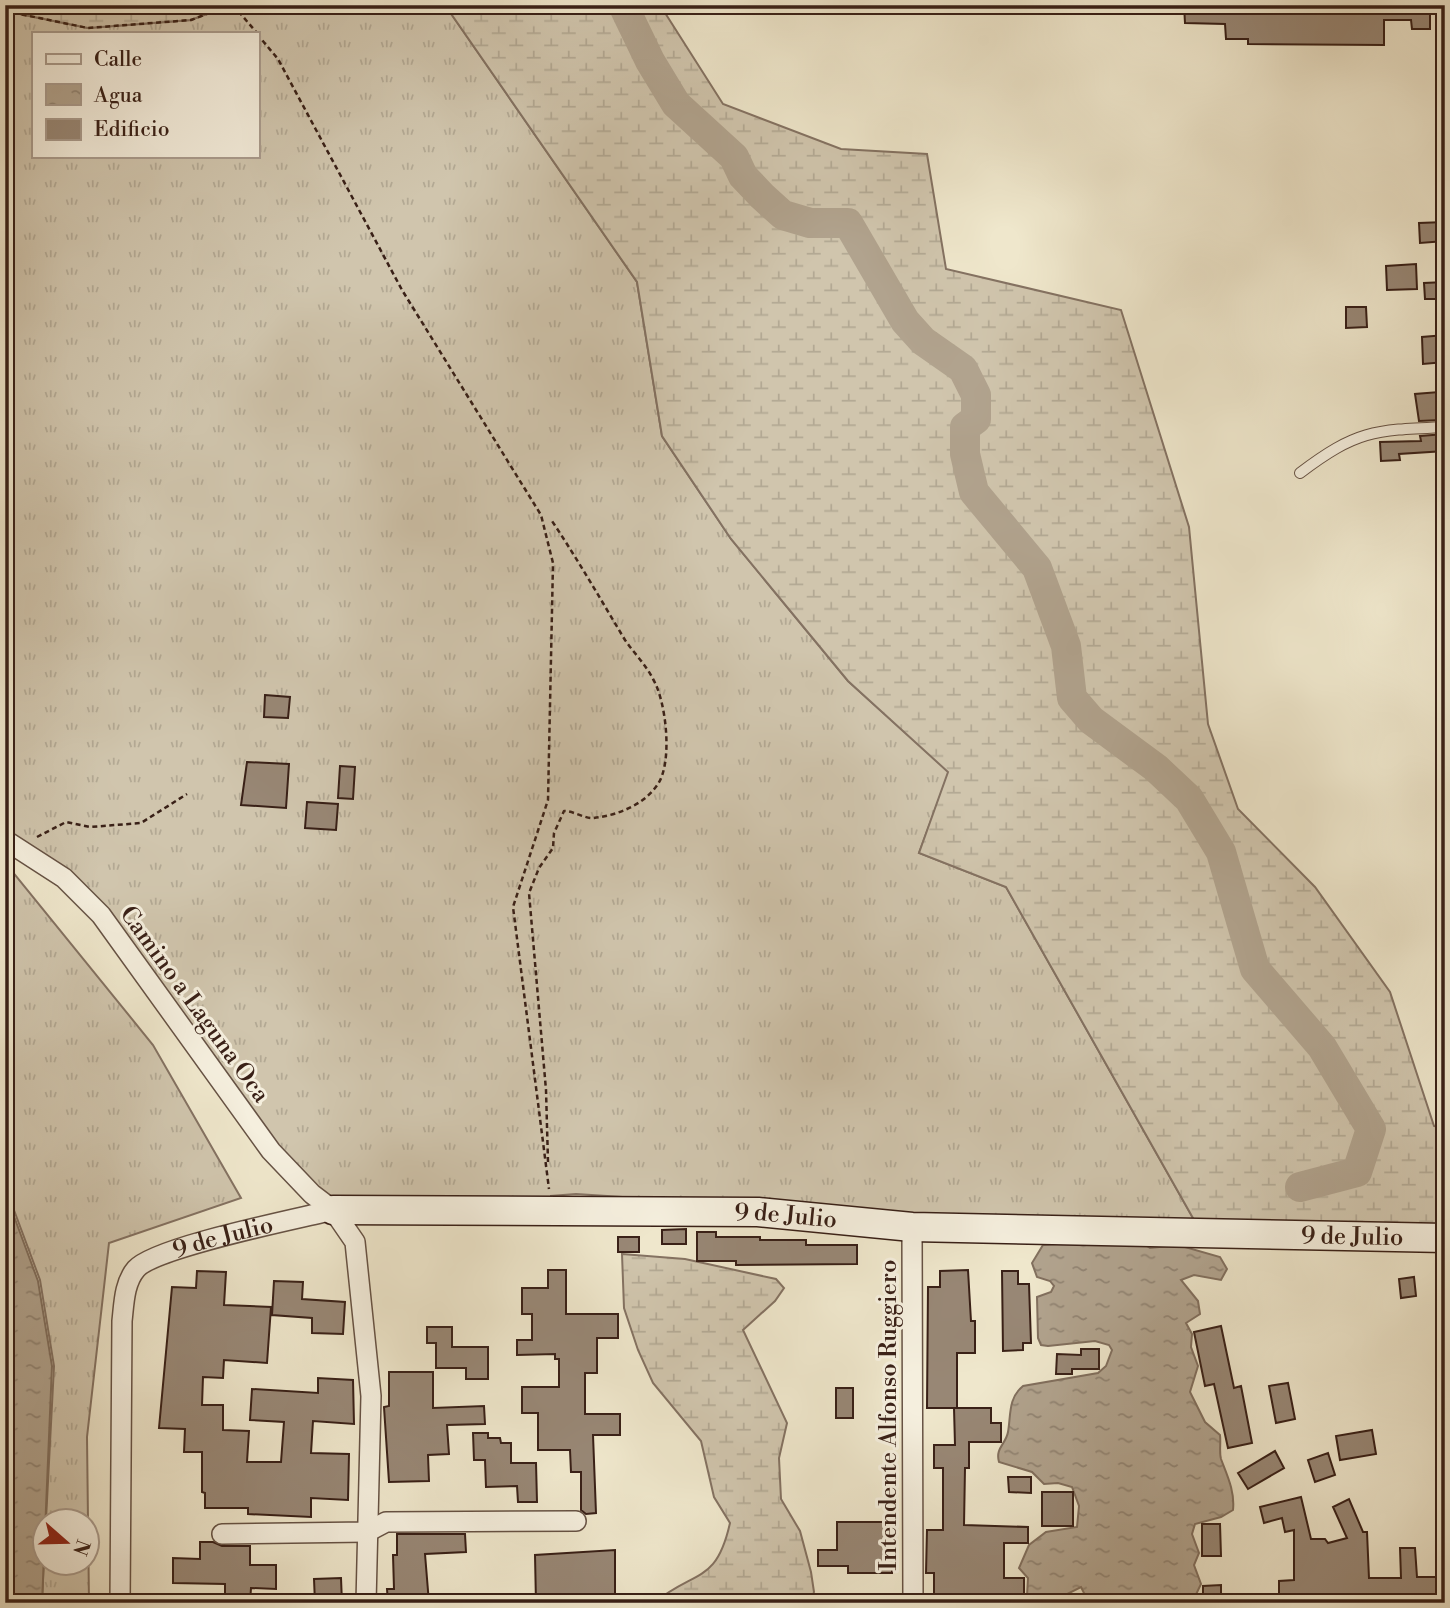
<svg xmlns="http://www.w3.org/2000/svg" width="1450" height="1608" font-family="'Libre Bodoni',serif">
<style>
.grass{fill:url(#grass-tufts);stroke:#847262;stroke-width:2;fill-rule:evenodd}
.wetland{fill:url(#wetland-marsh);stroke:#847262;stroke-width:2}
.water{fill:url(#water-ripples);stroke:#816f5e;stroke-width:2}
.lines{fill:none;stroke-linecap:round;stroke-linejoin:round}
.river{stroke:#b1a38e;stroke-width:30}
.building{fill:#988775;stroke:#392017;stroke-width:2}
.service-casing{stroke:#665244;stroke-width:12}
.minor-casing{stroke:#665244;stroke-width:22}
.secondary-casing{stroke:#392017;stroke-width:31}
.path{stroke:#392017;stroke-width:2.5;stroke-dasharray:5 3.5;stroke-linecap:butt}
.service{stroke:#f5efde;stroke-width:10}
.minor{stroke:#f5efde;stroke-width:19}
.secondary{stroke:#f5efde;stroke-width:28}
.labels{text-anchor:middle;stroke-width:6;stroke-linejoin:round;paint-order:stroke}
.street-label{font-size:24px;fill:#392017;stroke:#f5efde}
</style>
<defs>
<pattern id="grass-tufts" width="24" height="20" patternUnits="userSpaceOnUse" patternTransform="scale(1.75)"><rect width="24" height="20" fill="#d0c5ad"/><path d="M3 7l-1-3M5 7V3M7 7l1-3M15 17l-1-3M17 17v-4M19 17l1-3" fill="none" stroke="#b3a994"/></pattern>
<pattern id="wetland-marsh" width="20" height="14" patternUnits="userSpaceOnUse" patternTransform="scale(1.75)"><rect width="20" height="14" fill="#d0c5ad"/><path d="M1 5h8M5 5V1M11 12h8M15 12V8" fill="none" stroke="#b3a994"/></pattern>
<pattern id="water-ripples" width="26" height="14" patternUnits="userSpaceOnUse" patternTransform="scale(1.75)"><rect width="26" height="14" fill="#b1a38e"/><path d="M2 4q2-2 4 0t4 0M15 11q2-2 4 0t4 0" fill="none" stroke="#918473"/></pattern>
</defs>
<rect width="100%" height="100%" fill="#efe7cc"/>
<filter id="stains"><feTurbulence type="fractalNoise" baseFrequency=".00286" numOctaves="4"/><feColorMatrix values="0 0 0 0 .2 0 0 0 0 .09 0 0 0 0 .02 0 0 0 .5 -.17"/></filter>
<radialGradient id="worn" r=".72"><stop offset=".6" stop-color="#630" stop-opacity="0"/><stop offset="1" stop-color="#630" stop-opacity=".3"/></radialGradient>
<path class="grass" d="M 230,5 L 445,5 L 637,282 L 662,436 L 731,539 L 848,681 L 949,772 L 919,853 L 1006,887 L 1202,1234 L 576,1194 L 551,1196 L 552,1210 L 333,1210 L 312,1194 L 101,915 L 5,840 L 5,11 L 88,28 L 191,20 ZM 33,33 L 257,33 L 257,156 L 33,156 Z
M 5,869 L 12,871 L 153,1045 L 241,1198 L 109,1243 L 87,1437 L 89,1603 L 42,1603 L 45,1535 L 46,1562 L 88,1562 L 88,1520 L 46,1520 L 54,1366 L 40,1280 L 5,1186 Z"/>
<path class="wetland" d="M 5,5 L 230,5 L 191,20 L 88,28 L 5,11 Z
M 445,5 L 660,5 L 723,104 L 841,149 L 927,154 L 946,269 L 1121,310 L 1189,527 L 1208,724 L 1238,809 L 1315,887 L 1390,992 L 1434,1126 L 1445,1129 L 1445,1238 L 1202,1234 L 1006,887 L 919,853 L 948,772 L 848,681 L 731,539 L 662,436 L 637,282 Z
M 622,1254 L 685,1259 L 776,1279 L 784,1288 L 775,1301 L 743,1330 L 787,1423 L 779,1458 L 781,1499 L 800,1531 L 811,1572 L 814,1592 L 810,1603 L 654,1603 C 695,1569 716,1585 730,1523 L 714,1497 L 701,1441 L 653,1383 L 638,1350 L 624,1308 Z"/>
<path class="water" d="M 5,1192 L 38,1281 L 52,1366 L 42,1603 L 5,1603 Z
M 1068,1238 L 1138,1240 L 1150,1248 L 1178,1245 L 1220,1257 L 1227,1269 L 1221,1280 L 1194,1275 L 1181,1280 L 1198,1301 L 1200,1314 L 1186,1323 L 1192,1334 L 1191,1347 L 1198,1366 L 1190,1392 L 1205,1422 L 1220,1435 C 1221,1443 1219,1452 1221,1459 C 1227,1475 1235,1491 1233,1510 L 1221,1517 L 1195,1524 L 1192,1534 L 1199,1553 L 1194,1565 L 1201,1584 L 1192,1603 L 1089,1603 L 1081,1587 L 1057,1599 L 1054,1603 L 1033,1603 L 1027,1596 L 1028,1578 L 1019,1568 L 1029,1545 L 1046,1532 L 1077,1527 L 1079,1506 L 1072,1487 L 1058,1483 L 1044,1484 L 1032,1472 L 999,1462 C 995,1448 1006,1444 1008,1432 C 1011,1415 1008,1398 1023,1386 L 1098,1373 L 1106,1366 L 1112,1350 L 1109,1345 L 1095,1341 L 1048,1346 L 1041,1345 L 1038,1338 L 1037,1297 L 1051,1292 L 1054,1286 L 1050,1281 L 1037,1277 L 1032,1263 L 1043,1245 L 1056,1244 Z"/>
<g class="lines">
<path class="river" d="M 623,5 L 650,61 L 676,104 L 734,157 L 743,176 L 762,196 L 783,215 L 810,223 L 848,223 L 905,321 L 923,341 L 963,369 L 976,395 L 976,419 L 965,427 L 965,454 L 974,492 L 1037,568 L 1066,646 L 1072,698 L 1091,720 L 1156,768 L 1189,799 L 1221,852 L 1255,969 L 1322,1047 L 1371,1129 L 1357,1172 L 1300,1187"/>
</g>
<path class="building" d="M 1184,5 L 1430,5 L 1430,29 L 1412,29 L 1411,20 L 1384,20 L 1384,45 L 1248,44 L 1248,39 L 1226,39 L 1225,24 L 1185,23 Z
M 1445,222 L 1445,241 L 1420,243 L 1419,223 Z
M 1416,264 L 1417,289 L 1387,290 L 1386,266 Z
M 1445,282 L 1445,299 L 1425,299 L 1424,283 Z
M 1346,307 L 1366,307 L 1367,327 L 1346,328 Z
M 1445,335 L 1445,362 L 1423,364 L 1422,337 Z
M 1439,392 L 1441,420 L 1419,421 L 1415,394 Z
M 1445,434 L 1445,451 L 1399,454 L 1400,460 L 1381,461 L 1380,442 L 1421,441 L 1420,436 Z
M 265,695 L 290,697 L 288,718 L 264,717 Z
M 247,762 L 289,764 L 286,808 L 241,805 Z
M 340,766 L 355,767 L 353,799 L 338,798 Z
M 307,802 L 338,804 L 336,830 L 305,828 Z
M 686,1229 L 686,1244 L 662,1244 L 662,1230 Z
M 697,1232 L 716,1232 L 716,1237 L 760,1237 L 760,1240 L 806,1240 L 806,1245 L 857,1245 L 857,1264 L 736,1265 L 736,1261 L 697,1261 Z
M 618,1237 L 639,1237 L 639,1252 L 618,1252 Z
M 548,1270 L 566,1270 L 566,1314 L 618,1314 L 618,1338 L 597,1338 L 597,1373 L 585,1373 L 585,1414 L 620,1414 L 620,1435 L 593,1435 L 596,1513 L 586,1514 L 581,1510 L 581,1472 L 571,1472 L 570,1450 L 538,1450 L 538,1413 L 522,1413 L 522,1387 L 559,1387 L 559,1359 L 555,1359 L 555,1354 L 517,1355 L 517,1340 L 532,1340 L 532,1314 L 522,1314 L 522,1288 L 548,1288 Z
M 968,1270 L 971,1321 L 975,1321 L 975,1353 L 957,1353 L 957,1408 L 927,1408 L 928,1287 L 940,1287 L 940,1271 Z
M 197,1271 L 226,1272 L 224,1305 L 271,1307 L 267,1363 L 224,1360 L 223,1378 L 203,1377 L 202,1405 L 223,1405 L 223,1430 L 249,1431 L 247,1462 L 281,1462 L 284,1422 L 250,1420 L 252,1389 L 318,1393 L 318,1378 L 353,1380 L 354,1424 L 313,1421 L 311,1453 L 349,1454 L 348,1500 L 311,1498 L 311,1517 L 248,1514 L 248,1508 L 205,1508 L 205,1493 L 202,1492 L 202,1452 L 184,1452 L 185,1429 L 159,1428 L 172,1287 L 196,1288 Z
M 1002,1271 L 1018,1271 L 1018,1284 L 1029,1284 L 1031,1343 L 1023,1343 L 1023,1350 L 1003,1351 Z
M 1414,1277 L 1416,1296 L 1401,1298 L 1399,1279 Z
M 274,1281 L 303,1282 L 302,1299 L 345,1302 L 343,1334 L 312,1333 L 312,1318 L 272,1315 Z
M 1221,1326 L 1234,1388 L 1241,1386 L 1252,1443 L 1228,1448 L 1214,1384 L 1205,1386 L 1194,1332 Z
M 427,1327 L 452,1327 L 452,1347 L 488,1347 L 488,1379 L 466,1379 L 466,1368 L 436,1368 L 436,1343 L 427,1343 Z
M 1081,1349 L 1099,1349 L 1099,1369 L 1072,1369 L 1072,1374 L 1056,1374 L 1057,1354 L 1081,1355 Z
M 389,1372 L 433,1372 L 433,1408 L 484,1406 L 485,1424 L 447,1425 L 449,1454 L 428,1455 L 429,1481 L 389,1482 L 384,1407 L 389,1406 Z
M 1288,1383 L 1295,1419 L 1276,1423 L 1269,1386 Z
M 836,1388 L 853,1388 L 853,1418 L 836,1418 Z
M 954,1408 L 991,1408 L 991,1423 L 1001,1423 L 1001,1442 L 969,1442 L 969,1468 L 965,1468 L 964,1525 L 1028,1527 L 1028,1543 L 1004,1543 L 1004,1578 L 1024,1578 L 1024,1595 L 934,1600 L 934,1573 L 926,1573 L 927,1530 L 943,1530 L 943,1468 L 934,1468 L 934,1445 L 955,1445 Z
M 1372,1430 L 1376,1454 L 1340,1460 L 1336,1436 Z
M 473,1433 L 488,1433 L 488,1438 L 500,1438 L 501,1443 L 511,1443 L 511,1463 L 536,1463 L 537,1502 L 518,1502 L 517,1486 L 486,1487 L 485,1460 L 474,1460 Z
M 1275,1451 L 1284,1468 L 1248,1489 L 1238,1473 Z
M 1328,1453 L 1335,1475 L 1315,1482 L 1308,1460 Z
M 1008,1477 L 1031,1477 L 1031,1493 L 1009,1492 Z
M 1042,1492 L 1073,1492 L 1073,1526 L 1042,1526 Z
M 1301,1497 L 1311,1539 L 1325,1539 L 1328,1543 L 1347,1538 L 1333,1507 L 1349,1499 L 1363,1532 L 1367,1532 L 1369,1578 L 1401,1578 L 1400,1548 L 1415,1548 L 1417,1577 L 1442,1577 L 1442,1603 L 1328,1598 L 1328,1602 L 1279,1602 L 1279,1581 L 1294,1580 L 1294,1530 L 1285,1532 L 1282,1518 L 1264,1523 L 1260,1507 Z
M 837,1522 L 892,1522 L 892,1573 L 848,1573 L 848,1566 L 818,1566 L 818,1550 L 837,1550 Z
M 1202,1524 L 1220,1524 L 1221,1556 L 1202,1556 Z
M 397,1534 L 465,1534 L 466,1552 L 425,1554 L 429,1603 L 388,1603 L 387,1589 L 394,1589 L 393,1555 L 397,1555 Z
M 200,1542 L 213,1542 L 222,1546 L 250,1546 L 250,1565 L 276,1565 L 276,1589 L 251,1588 L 250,1603 L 225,1603 L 225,1584 L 173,1583 L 173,1558 L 200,1559 Z
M 615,1550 L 615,1603 L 536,1603 L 535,1555 Z
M 341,1578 L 342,1603 L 315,1603 L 314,1579 Z
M 1221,1585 L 1221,1601 L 1203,1601 L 1203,1586 Z"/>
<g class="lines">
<defs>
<path id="service" d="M 1300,473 C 1357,430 1374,430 1445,427"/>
<g id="minor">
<path d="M 5,840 L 64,878 L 101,915 L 271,1151 L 312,1194 L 333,1210 L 355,1242 L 371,1396 L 366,1603"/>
<path d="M 912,1227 L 913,1603"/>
<path d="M 222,1534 L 367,1532 L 386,1522 L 576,1521"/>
<path id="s1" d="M 120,1603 L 122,1321 C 124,1304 124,1283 136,1269 C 155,1247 297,1219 333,1210"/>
</g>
<g id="secondary">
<path id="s2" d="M 333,1210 L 758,1212 L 912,1227 L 1445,1238"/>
</g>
</defs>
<use href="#service" class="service-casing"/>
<use href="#minor" class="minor-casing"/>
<use href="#secondary" class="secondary-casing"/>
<path class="path" d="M 233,5 L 257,33
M 5,11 L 88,28 L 191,20 L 230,5
M 257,34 L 278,59 L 402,290 L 541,515 L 553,563 L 548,800 L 513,907 L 549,1189
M 37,837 L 66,822 L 90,827 L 141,823 L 187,794
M 548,1162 L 546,1090 L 529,893 L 539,868 L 553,848 L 554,833 L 564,811 C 574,811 585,819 594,818 C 618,815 644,805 658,784 C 673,761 666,701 653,679 C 646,665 634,653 625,640 C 601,600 578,560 552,521"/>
<use href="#service" class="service"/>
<use href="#minor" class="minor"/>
<use href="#secondary" class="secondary"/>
</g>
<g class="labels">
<g class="street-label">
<text transform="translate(195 1004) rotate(54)" y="8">Camino a Laguna Oca</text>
<text dy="8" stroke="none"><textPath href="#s2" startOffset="453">9 de Julio</textPath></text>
<text dy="8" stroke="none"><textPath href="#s2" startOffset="1020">9 de Julio</textPath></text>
<text dy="8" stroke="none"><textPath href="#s1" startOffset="430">9 de Julio</textPath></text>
<text transform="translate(888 1415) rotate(-90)" y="8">Intendente Alfonso Ruggiero</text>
</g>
</g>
<rect width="1450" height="1608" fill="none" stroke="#efe7cc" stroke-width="28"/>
<rect x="7" y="7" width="1436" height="1594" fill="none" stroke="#392017" stroke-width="3.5"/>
<rect x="14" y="14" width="1422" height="1580" fill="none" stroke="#392017" stroke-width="2"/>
<rect x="32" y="32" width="228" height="126" fill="#f5efde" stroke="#aa9c8e" stroke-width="2"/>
<rect x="46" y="54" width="35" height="10" fill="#f5efde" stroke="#aa9c8e" stroke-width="2"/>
<text x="94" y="66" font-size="21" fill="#392017">Calle</text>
<rect x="46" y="84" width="35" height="21" fill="url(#water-ripples)" stroke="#aa9c8e" stroke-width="2"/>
<text x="94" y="102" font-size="21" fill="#392017">Agua</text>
<rect x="46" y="119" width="35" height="21" fill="#988775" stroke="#aa9c8e" stroke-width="2"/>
<text x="94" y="136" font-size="21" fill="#392017">Edificio</text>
<g transform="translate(66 1542) rotate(110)"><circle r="33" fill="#f5efde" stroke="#aa9c8e" stroke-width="2"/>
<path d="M0-5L12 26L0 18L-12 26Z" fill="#8f2418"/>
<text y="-10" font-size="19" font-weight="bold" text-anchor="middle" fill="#392017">N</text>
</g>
<rect width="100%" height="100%" filter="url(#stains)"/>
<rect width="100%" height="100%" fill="url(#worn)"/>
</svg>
